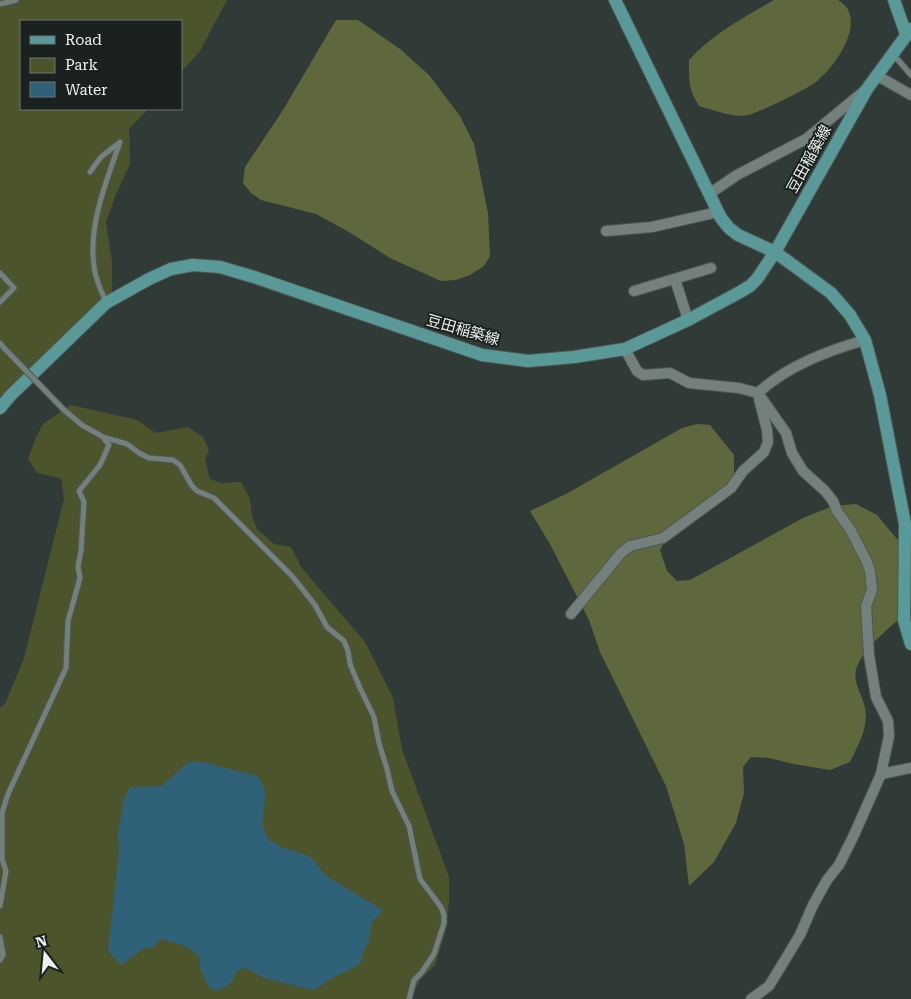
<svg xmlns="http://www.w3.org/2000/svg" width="911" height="999" font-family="'Roboto Serif','Noto Sans JP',serif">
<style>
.green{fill:#4c542c}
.forest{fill:#5f683c}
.water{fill:#2f6279}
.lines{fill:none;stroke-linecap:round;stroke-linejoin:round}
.lane-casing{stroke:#4e5855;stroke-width:7}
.street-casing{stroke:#4e5855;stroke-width:12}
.secondary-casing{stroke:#4e5855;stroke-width:14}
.lane{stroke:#73807b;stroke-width:5}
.street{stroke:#73807b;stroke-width:10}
.secondary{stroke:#599a99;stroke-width:12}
.lane-bridge-casing{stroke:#4e5855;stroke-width:7;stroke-linecap:butt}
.lane-bridge{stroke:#73807b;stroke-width:5}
.labels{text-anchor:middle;stroke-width:4;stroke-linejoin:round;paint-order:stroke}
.street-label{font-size:15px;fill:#ebf2ef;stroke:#1b211f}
</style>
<rect width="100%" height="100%" fill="#303b37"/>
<path class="green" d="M 0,0 L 227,0 L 200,51 L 181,72 L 181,21 L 21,21 L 21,109 L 148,109 L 129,129 L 130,164 L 116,194 L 106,222 L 112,261 L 112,295 L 0,403 Z
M 71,405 L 137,420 L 156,433 L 188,427 L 203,437 L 209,450 L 205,460 L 210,479 L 221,483 L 241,482 L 250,499 L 252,516 L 257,529 L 274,544 L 291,547 L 301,567 L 365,642 L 393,698 L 402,749 L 449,877 L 449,902 L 445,933 L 435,965 L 420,980 L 414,991 L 413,999 L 0,999 L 0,708 L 5,704 L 24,658 L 64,499 L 61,478 L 37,473 L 28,459 L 36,437 L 43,424 Z"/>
<path class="forest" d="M 774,0 L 838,0 C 841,2 845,5 847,8 C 861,30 834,67 817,81 C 808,89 760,112 748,115 C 732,118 714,110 699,106 C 688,89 689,80 689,60 C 712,34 744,17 774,0 Z
M 336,20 L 358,20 L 400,49 L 429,75 L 460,116 L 474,144 L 488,213 L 490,256 L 484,266 L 470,275 L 456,280 L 441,281 L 390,258 L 349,232 L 316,214 L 261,200 L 251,193 L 243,183 L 245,167 L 283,110 Z
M 697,424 L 710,425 L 734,455 L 734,473 L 726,493 L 666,539 L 660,550 L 667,571 L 677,581 L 690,580 L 803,518 L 833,506 L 856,504 L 877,515 L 907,551 L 911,565 L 911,608 C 894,625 865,645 857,667 C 851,681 863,695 865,708 C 869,728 858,745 850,762 L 830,770 L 794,764 L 769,758 L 751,757 L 743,767 L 744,793 L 736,823 L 714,862 L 689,886 L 684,844 L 666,786 L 600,652 L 589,620 L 551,546 L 530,511 L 566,494 L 682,428 Z"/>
<path class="water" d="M 198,761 L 258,776 L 266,792 L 262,824 L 268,839 L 282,847 L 311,857 L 326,876 L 383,910 L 372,922 L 369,940 L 362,955 L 360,964 L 334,977 L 314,990 L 264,978 L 246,968 L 238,970 L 231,983 L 218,991 L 209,988 L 200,968 L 200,957 L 186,946 L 161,939 L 153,947 L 143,949 L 121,965 L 108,951 L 119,852 L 118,832 L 124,799 L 130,787 L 162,786 L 187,763 Z"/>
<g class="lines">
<defs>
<path id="lane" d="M 0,4 L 16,0
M 893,54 L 911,75
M 90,172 L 101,157 L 119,143
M 0,273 L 14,288 L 0,302
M 106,302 C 101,291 95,278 94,266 C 88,226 107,179 120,142
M 0,343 L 4,348
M 103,437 L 127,444 L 139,453 L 149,458 L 173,460 L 180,465 L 192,486 L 197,491 L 214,498 L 292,576 L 315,605 L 327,627 L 344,641 L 348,651 L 350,664 L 360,688 L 374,717 L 379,743 L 387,769 L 392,791 L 409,826 L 420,879 L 441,907 L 444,915 L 444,923 L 434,954 L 422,972 L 414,980 L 409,999
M 0,906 L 6,871 L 2,859 L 2,813 L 8,794 L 66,668 L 68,621 L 80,578 L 78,566 L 81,551 L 84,502 L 79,491 L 100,465 L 109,445 L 103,437 L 82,425 L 64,410
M 0,937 L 3,955 L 0,960"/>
<path id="street" d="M 876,75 L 911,95
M 709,194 L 737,175 L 806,139 L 864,91
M 606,231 L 652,227 L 718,212
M 675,279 L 688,320
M 634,291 L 711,268
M 625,349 L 637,371 L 643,375 L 670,373 L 689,383 L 739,388 L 758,393 L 786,433 L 792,453 L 803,471 L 825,491 L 833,501 L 837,511 L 850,529 L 867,562 L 870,571 L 872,590 L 866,606 L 869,655 L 876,697 L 888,721 L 889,736 L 881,774 L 854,835 L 839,865 L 827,880 L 813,905 L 800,935 L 769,986 L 751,999
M 758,393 C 787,366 827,351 865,340
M 571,614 L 621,553 L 630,546 L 663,538 L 731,488 L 743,471 L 764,452 L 768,442 L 767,430 L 759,399
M 881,774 L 911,768"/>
<path id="secondary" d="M 615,0 L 721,218 L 729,228 L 738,235 L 775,252 L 831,293 L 850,315 L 865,340 L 880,395 L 905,524 L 904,620 L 911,644
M 894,0 L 906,34
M 0,408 L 10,396 L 106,303 L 149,279 L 171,269 L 193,265 L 220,267 L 254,277 L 482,355 L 528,361 L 574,357 L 625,349 L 688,320 L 740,292 L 750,286 L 757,279 L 775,252 L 867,89 L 911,29"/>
</defs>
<use href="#lane" class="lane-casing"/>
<use href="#street" class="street-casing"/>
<use href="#secondary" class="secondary-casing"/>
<use href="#lane" class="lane"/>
<use href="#street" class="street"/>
<use href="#secondary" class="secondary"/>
<defs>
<path id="lane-bridge" d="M 4,348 L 64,410"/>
</defs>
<use href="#lane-bridge" class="lane-bridge-casing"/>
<use href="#lane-bridge" class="lane-bridge"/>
</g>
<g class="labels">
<g class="street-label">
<text transform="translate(809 159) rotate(-61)" y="5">豆田稲築線</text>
<text transform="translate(463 330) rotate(16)" y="5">豆田稲築線</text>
</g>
</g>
<rect x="20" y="20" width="162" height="90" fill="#1b211f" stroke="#6e7572"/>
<rect x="30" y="36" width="25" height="8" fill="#599a99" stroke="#6e7572"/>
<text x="65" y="45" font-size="15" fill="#ebf2ef">Road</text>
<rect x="30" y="58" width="25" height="15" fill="#4c542c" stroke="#6e7572"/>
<text x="65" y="70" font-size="15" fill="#ebf2ef">Park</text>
<rect x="30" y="82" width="25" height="15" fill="#2f6279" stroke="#6e7572"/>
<text x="65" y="95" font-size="15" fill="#ebf2ef">Water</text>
<g transform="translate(45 954) rotate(344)" stroke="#1b211f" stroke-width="4" paint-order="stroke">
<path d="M0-4L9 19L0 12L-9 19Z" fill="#ebf2ef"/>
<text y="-8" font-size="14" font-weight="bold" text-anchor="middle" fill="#ebf2ef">N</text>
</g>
</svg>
